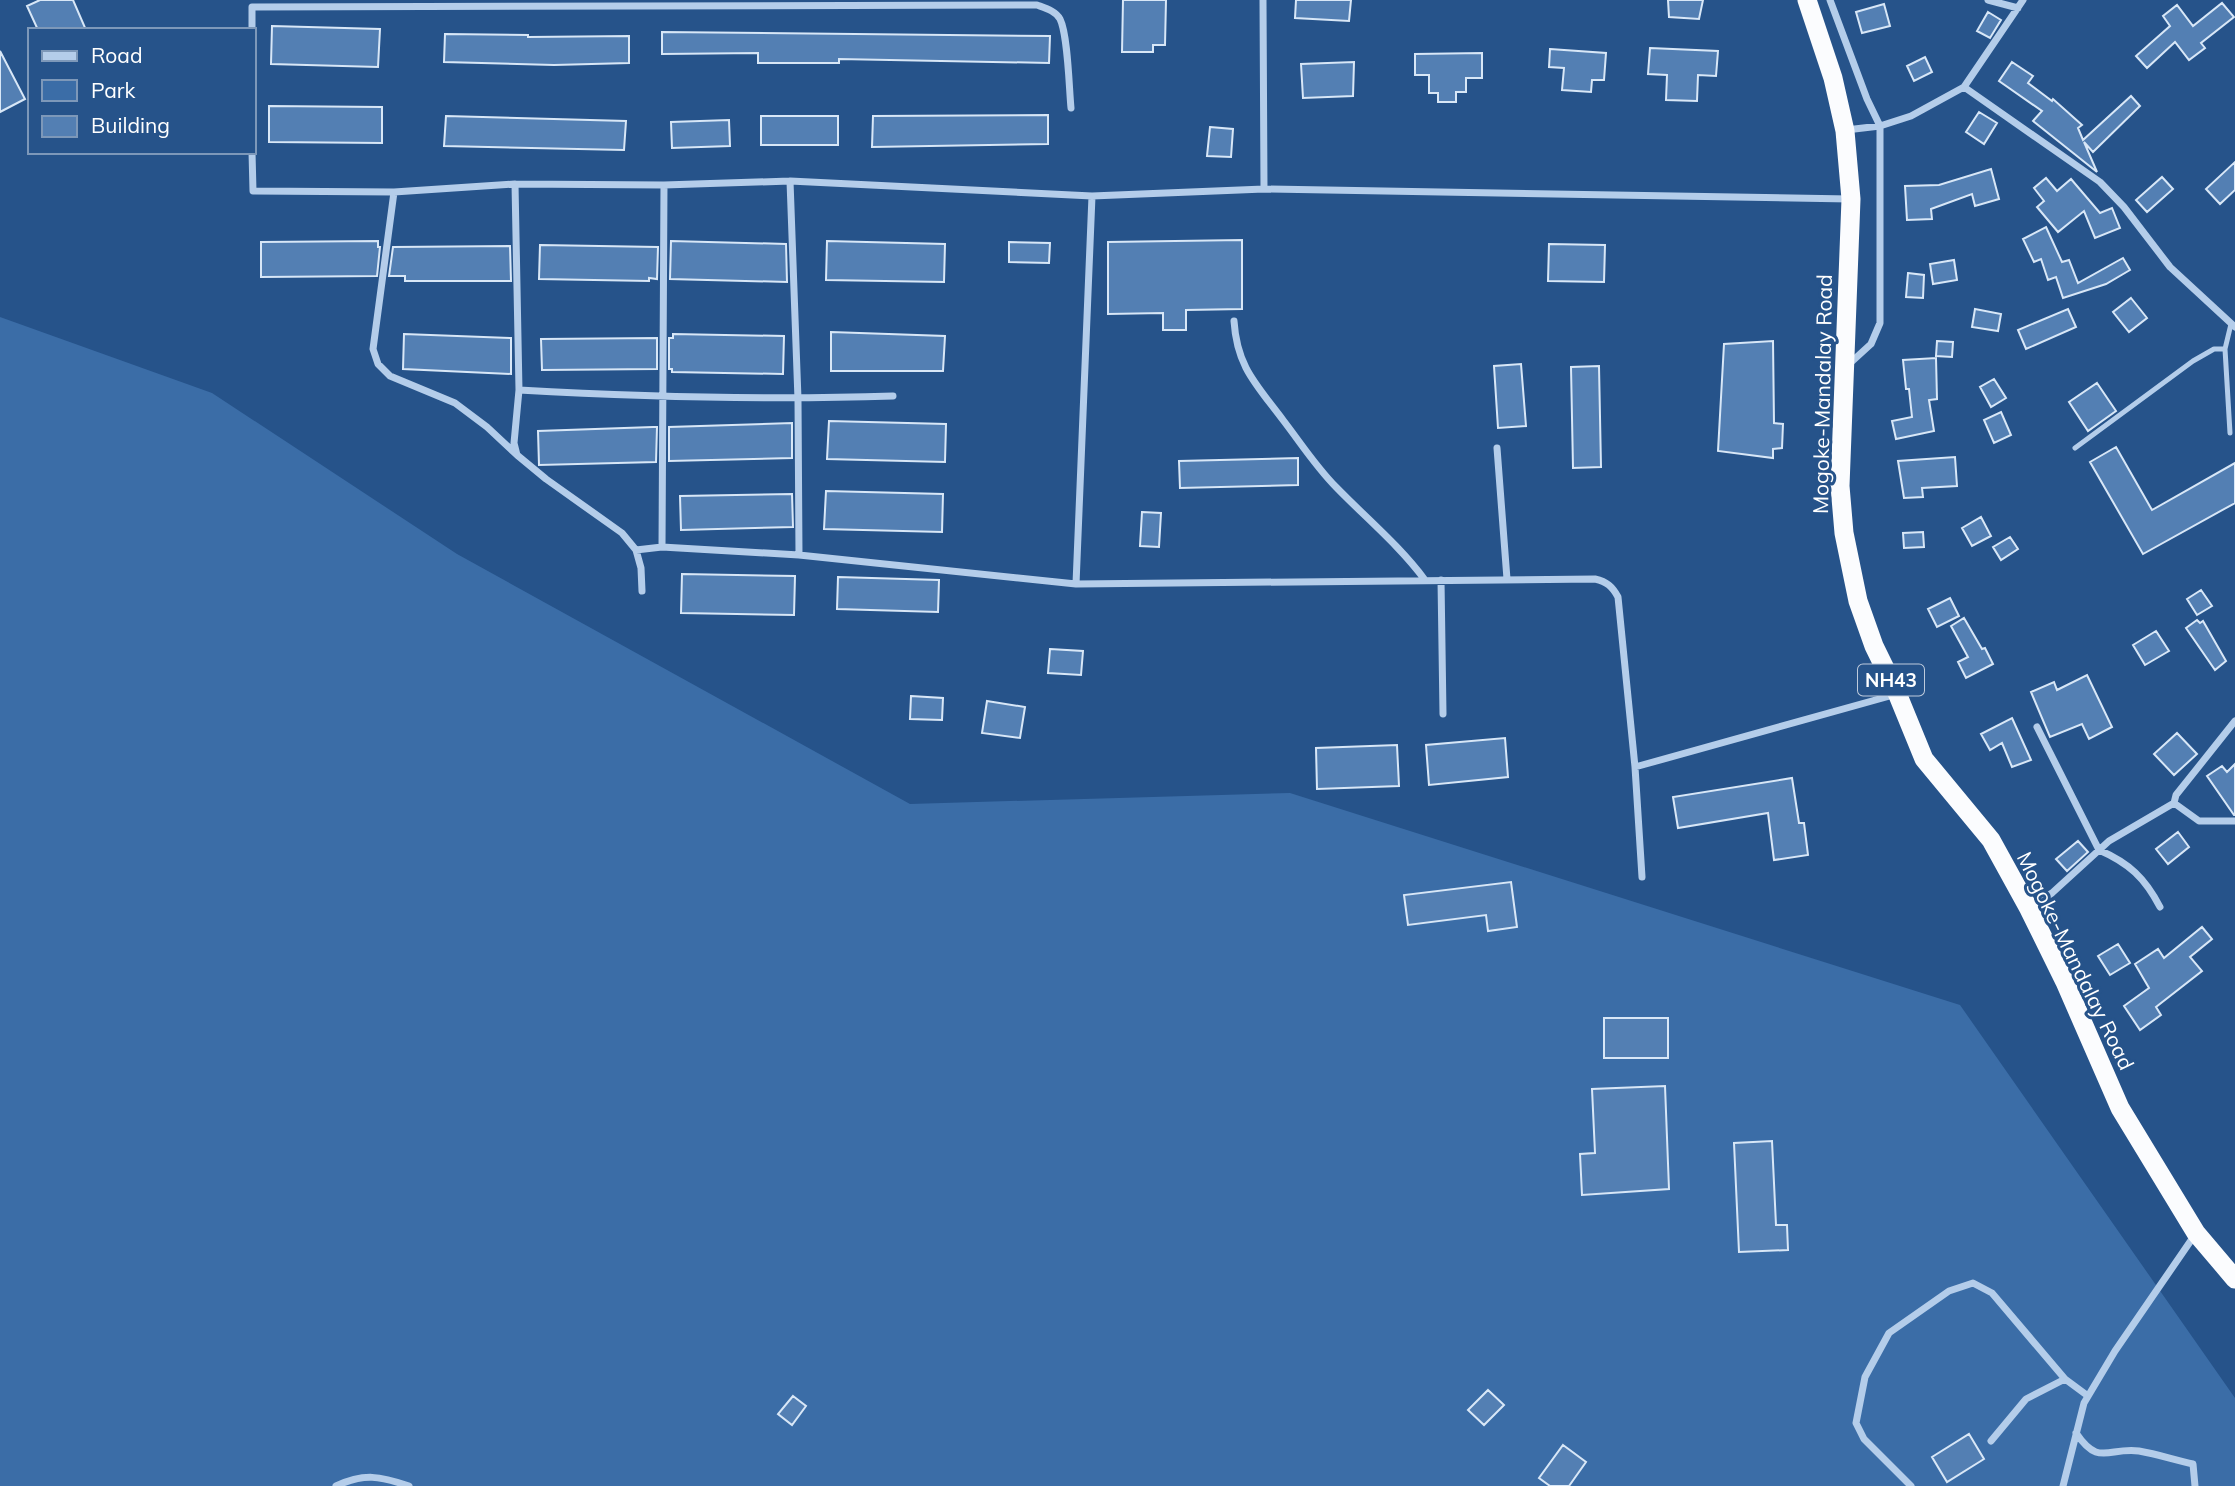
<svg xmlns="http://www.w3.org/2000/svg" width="2235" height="1486" font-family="Mulish,sans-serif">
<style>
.green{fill:#3b6da7}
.building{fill:#537fb3;stroke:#d8e7f7;stroke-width:2}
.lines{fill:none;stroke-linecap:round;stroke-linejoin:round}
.service{stroke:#b4cdea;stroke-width:5}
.minor{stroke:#b4cdea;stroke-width:7}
.trunk{stroke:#fbfcfe;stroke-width:19}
.labels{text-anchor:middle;stroke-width:6;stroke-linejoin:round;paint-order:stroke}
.shield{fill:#26538a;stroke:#becbdc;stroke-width:2}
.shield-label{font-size:19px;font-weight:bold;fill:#fff}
.street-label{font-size:21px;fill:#fff;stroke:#26538a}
</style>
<rect width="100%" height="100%" fill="#26538a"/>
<path class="green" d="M 0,317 L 212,393 L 457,554 L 910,804 L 1290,793 L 1960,1005 L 2235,1398 L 2235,1486 L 0,1486 Z"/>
<path class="building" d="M 40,0 L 73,0 L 86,30 L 38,30 L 27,6 Z
M 1123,0 L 1166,0 L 1165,45 L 1153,45 L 1153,52 L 1122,52 Z
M 1296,0 L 1351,0 L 1349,21 L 1295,18 Z
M 1668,0 L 1703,0 L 1699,19 L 1669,17 Z
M 2222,3 L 2234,17 L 2201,43 L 2205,48 L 2189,60 L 2175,42 L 2147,68 L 2136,56 L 2170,26 L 2163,16 L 2177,5 L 2193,26 Z
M 1884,4 L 1890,26 L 1862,33 L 1856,12 Z
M 1988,12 L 2001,20 L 1990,38 L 1977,31 Z
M 272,26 L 380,29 L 378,67 L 271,64 Z
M 662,32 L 1050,36 L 1049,63 L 839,59 L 839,63 L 758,63 L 758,53 L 662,54 Z
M 445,34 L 528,35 L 528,37 L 629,36 L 629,63 L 554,65 L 444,62 Z
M 1650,48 L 1718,51 L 1716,76 L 1698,75 L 1697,101 L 1666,100 L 1667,75 L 1648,74 Z
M 1550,49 L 1606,53 L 1604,80 L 1592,80 L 1591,92 L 1562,90 L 1564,68 L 1549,67 Z
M 0,51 L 25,99 L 0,112 Z
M 1482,53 L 1482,78 L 1466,78 L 1466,92 L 1456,92 L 1456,102 L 1438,102 L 1438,93 L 1429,93 L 1429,75 L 1415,75 L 1415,54 Z
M 1925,57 L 1932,72 L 1914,81 L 1907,66 Z
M 1354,62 L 1353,96 L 1303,98 L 1301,64 Z
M 2012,62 L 2033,76 L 2028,83 L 2052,101 L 2053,99 L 2082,125 L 2078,128 L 2083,140 L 2131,96 L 2140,106 L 2093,152 L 2084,142 L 2097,172 L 2033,121 L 2042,111 L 1999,81 Z
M 269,106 L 382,107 L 382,143 L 269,142 Z
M 1979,112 L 1997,123 L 1984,144 L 1966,132 Z
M 1048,115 L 1048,144 L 872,147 L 873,116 Z
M 446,116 L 626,121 L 624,150 L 444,146 Z
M 761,116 L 838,116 L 838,145 L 761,145 Z
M 729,120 L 730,146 L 672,148 L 671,122 Z
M 1210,127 L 1233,129 L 1231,157 L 1207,156 Z
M 2235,162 L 2235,190 L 2220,204 L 2206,189 Z
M 1991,169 L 1999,199 L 1975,206 L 1972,194 L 1931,209 L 1932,219 L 1907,220 L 1905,186 L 1939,185 Z
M 2162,177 L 2173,189 L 2147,212 L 2136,200 Z
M 2046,178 L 2057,191 L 2071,179 L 2100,213 L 2112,208 L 2120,228 L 2095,238 L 2084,211 L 2058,232 L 2037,207 L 2044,201 L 2034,188 Z
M 2046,227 L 2062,262 L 2069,260 L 2078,283 L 2123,258 L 2130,270 L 2106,284 L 2063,298 L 2056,277 L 2048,280 L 2041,259 L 2034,262 L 2023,239 Z
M 1242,240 L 1242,309 L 1186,310 L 1186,330 L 1163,330 L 1163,313 L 1108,314 L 1108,242 Z
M 378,241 L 378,247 L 380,247 L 377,276 L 261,277 L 261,242 Z
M 671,241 L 786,244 L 787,282 L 670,279 Z
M 827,241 L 945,244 L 944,282 L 826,280 Z
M 1009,242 L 1050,243 L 1049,263 L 1009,262 Z
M 1549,244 L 1605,245 L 1604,282 L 1548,281 Z
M 540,245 L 658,247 L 657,279 L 649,278 L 649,281 L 539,279 Z
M 510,246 L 511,281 L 405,281 L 405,276 L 389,276 L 393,247 Z
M 1954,260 L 1957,280 L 1933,284 L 1930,264 Z
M 1908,273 L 1924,275 L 1923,298 L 1906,297 Z
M 2131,298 L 2147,318 L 2129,332 L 2113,312 Z
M 1975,309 L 2001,314 L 1998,331 L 1972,327 Z
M 2068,309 L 2076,327 L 2026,349 L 2018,330 Z
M 831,332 L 945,336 L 943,371 L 831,371 Z
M 404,334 L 511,338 L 511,374 L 403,369 Z
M 673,334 L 784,336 L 783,374 L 672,372 L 672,369 L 669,369 L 669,338 L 673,338 Z
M 657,338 L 657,369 L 542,370 L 541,339 Z
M 1773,341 L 1774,423 L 1783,424 L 1782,448 L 1773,449 L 1773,458 L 1718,451 L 1724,344 Z
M 1937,341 L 1953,342 L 1952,357 L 1936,356 Z
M 1936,358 L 1937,399 L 1929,400 L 1934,431 L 1896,439 L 1892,421 L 1912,417 L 1909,389 L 1906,389 L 1903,360 Z
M 1521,364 L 1526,426 L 1498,428 L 1494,366 Z
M 1599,366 L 1601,467 L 1573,468 L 1571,367 Z
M 1994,379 L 2006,398 L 1991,407 L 1980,387 Z
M 2097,383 L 2116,411 L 2088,431 L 2069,402 Z
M 2001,412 L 2011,435 L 1994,443 L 1984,420 Z
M 829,421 L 946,424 L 945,462 L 827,459 Z
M 792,423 L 792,458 L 669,461 L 669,427 Z
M 653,427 L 657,427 L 656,462 L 539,465 L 538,431 Z
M 2116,447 L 2152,510 L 2235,463 L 2235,503 L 2143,554 L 2090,462 Z
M 1955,457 L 1957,486 L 1922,488 L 1923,497 L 1904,498 L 1898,461 Z
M 1298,458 L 1298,485 L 1180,488 L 1179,461 Z
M 826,491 L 943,494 L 942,532 L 824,529 Z
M 792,494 L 793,527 L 681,530 L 680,496 Z
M 1142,512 L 1161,513 L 1159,547 L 1140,546 Z
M 1981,517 L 1991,536 L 1972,546 L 1962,528 Z
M 1923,532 L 1924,547 L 1904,548 L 1903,533 Z
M 2010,537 L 2018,549 L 2001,560 L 1993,547 Z
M 682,574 L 795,576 L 794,615 L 681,613 Z
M 838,577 L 939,580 L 938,612 L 837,609 Z
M 2201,590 L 2212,606 L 2197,615 L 2187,599 Z
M 1950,598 L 1959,616 L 1937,627 L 1928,609 Z
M 1964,618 L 1982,649 L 1985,648 L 1993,664 L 1966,678 L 1958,662 L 1968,657 L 1951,626 Z
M 2197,620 L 2200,623 L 2203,621 L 2226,661 L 2215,670 L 2186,628 Z
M 2156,631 L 2169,651 L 2145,665 L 2133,645 Z
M 1050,649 L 1083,651 L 1081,675 L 1048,673 Z
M 2087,675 L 2112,727 L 2089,739 L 2082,724 L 2050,737 L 2031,692 L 2054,682 L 2057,690 Z
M 911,696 L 943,698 L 942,720 L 910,719 Z
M 987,701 L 1025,707 L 1020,738 L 982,733 Z
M 2012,718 L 2031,760 L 2012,767 L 2002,743 L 1990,750 L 1981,734 Z
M 2177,733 L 2197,754 L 2174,775 L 2154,754 Z
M 1505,738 L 1508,777 L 1429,785 L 1426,745 Z
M 1397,745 L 1399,786 L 1317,789 L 1316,748 Z
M 2235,764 L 2235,815 L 2234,815 L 2207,776 L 2222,766 L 2227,772 Z
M 1792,778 L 1799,823 L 1804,823 L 1808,855 L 1774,860 L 1768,813 L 1678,828 L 1673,797 Z
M 2178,832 L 2189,847 L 2168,864 L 2156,849 Z
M 2078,841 L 2088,852 L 2067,871 L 2056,859 Z
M 1511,882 L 1517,927 L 1488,931 L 1486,915 L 1408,925 L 1404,895 Z
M 2202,927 L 2212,939 L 2190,957 L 2202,971 L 2156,1007 L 2161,1015 L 2140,1030 L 2124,1006 L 2149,988 L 2135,964 L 2158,949 L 2164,958 Z
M 2118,944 L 2130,963 L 2110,975 L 2098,956 Z
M 1604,1018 L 1668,1018 L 1668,1058 L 1604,1058 Z
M 1665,1086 L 1669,1189 L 1582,1195 L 1580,1154 L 1595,1153 L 1592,1089 Z
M 1772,1141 L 1776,1225 L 1787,1225 L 1788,1250 L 1739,1252 L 1734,1143 Z
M 1488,1390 L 1504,1405 L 1484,1425 L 1468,1410 Z
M 793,1396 L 806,1406 L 792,1425 L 778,1414 Z
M 1969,1434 L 1984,1459 L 1947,1482 L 1932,1457 Z
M 1563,1445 L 1586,1462 L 1569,1486 L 1550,1486 L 1539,1478 Z"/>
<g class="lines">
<path class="service" d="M 2230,433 L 2225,349 L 2231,324
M 2075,448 L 2193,361 L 2214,349 L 2225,349"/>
<path class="minor" d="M 1263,0 L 1264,189
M 1830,0 L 1867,99 L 1880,126 L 1880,323 L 1871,344 L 1848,365
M 1988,0 L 2018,8
M 252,30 L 252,7 L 1037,5 C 1045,8 1056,11 1060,19 C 1068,35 1069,88 1071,108
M 1964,87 L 2023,0
M 1846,130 L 1880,126 L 1911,116 L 1964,87 L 2100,182 L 2124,207 L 2170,267 L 2235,327
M 252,152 L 253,191 L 394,192 L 515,184 L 664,185 L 790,181 L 1092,196 L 1264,189 L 1850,199
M 790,181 L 798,399 L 799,555
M 515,184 L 519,390 L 514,443 L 517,455 L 546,479 L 622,533 L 636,550 L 641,568 L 642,591
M 394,192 L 373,349 L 378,364 L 390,376 L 455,403 L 487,427 L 517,455
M 1234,321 C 1237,367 1256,384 1283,420 C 1300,442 1316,467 1336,487 C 1366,518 1399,545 1425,580
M 519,390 C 644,397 768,400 893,396
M 1497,448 L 1507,579
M 662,547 L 664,185
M 636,550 L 662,547 L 799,555 L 1076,584 L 1595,579 C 1607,582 1612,586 1618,597 L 1635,767 L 1897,694
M 1441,580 L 1443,714
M 1076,584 L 1092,196
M 2037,727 L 2099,850 C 2129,863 2145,878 2160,907
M 1635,767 L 1642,877
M 2174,803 L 2199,821 L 2235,821
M 2029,908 L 2052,893 L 2109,841 L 2174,803 L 2176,795 L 2235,721
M 2076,1433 C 2099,1467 2108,1447 2139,1451 C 2157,1454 2175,1460 2193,1464 L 2195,1486
M 1991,1441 L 2026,1399 L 2065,1379 L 2088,1396
M 336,1486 C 364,1473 380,1476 409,1486
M 1911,1486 L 1864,1439 L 1856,1423 L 1865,1377 L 1889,1333 L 1949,1291 L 1973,1283 L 1992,1293 L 2065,1379
M 2063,1486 L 2084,1403 L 2115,1351 L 2194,1236"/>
<path class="trunk" d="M 1807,0 L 1833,78 L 1845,131 L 1851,199 L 1840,486 L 1844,533 L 1858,601 L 1874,646 L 1897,693 L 1924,759 L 1991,840 L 2029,909 L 2065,982 L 2120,1108 L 2196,1233 L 2235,1279"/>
</g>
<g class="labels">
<rect class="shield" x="1858" y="664.5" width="66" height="31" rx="5"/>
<g class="shield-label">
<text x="1891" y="687">NH43</text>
</g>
<g class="street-label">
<text transform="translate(1823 394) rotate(-89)" y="7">Mogoke-Mandalay Road</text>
<text transform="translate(2075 961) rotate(64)" y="7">Mogoke-Mandalay Road</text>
</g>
</g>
<rect x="28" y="28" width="228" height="126" fill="#26538a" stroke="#7d98b9" stroke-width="2"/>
<rect x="42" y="51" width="35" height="10" fill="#b4cdea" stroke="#7d98b9" stroke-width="2"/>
<text x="91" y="63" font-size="21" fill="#ffffff">Road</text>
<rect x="42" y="80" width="35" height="21" fill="#3b6da7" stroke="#7d98b9" stroke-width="2"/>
<text x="91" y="98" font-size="21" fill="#ffffff">Park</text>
<rect x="42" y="116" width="35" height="21" fill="#537fb3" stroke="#7d98b9" stroke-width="2"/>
<text x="91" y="133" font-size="21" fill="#ffffff">Building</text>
</svg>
